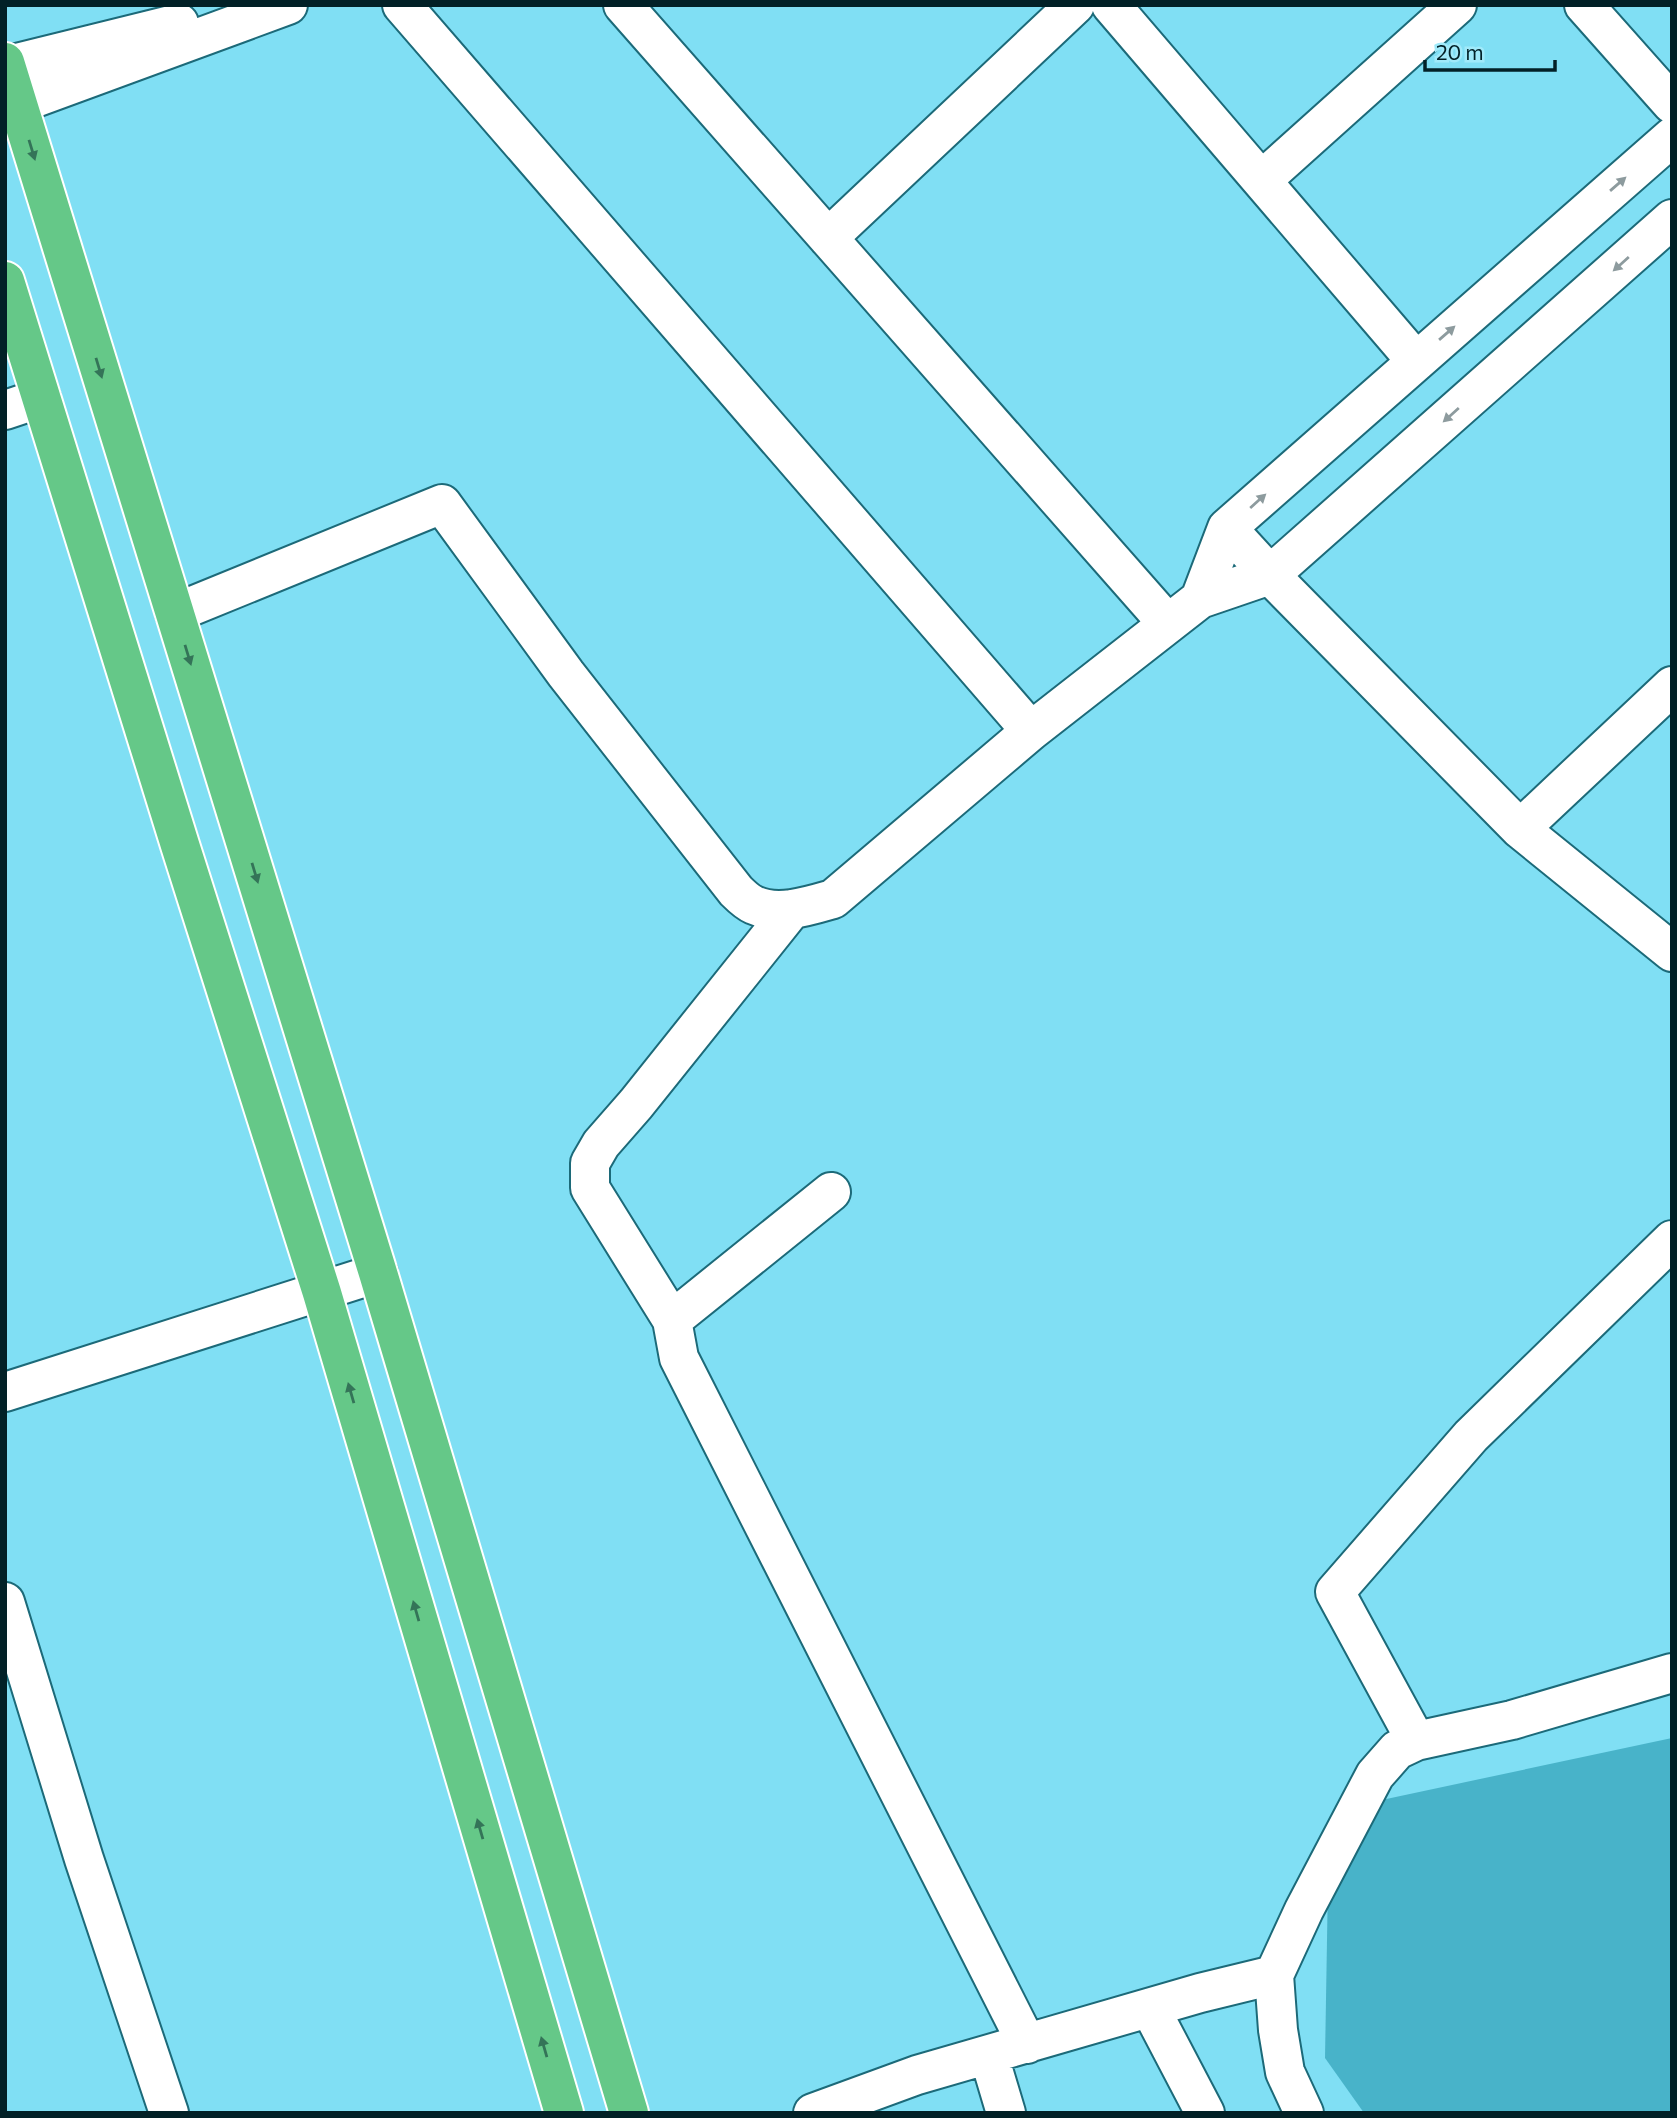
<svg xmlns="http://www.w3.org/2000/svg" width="1677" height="2118" font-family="Commissioner,sans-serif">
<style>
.water{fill:#48b3c9}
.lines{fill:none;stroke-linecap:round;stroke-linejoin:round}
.minor-casing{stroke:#1c6a79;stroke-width:42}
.highway-casing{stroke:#fff;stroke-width:42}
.minor{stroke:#fff;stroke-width:38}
.highway{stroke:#65c888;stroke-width:38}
.oneway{fill:#347458}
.oneway2{fill:#8d9b9e}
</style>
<rect width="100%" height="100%" fill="#80dff4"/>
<path class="water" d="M 1672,1738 L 1672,2113 L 1364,2113 L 1325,2058 L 1328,1881 L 1377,1801 Z"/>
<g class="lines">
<defs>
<path id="minor" d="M 402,5 L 1031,731
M 623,5 L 1168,624
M 1111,5 L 1416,361
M 1584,5 L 1672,104
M 5,66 L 179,23
M 5,109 L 288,5
M 1262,180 L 1457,5
M 828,238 L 1075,5
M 5,410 L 41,398
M 1227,528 L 1270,575 L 1520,829 L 1672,952
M 1200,599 L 1227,528 L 1672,137
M 175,613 L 442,504 L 566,674 L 736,891 C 741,896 747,902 754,905 C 778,916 809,906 833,899 L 1031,731 L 1200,599 L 1270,575 L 1672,219
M 1520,829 L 1672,686
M 831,1192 L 672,1320 L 679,1358 L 1027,2044
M 672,1320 L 590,1188 L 590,1163 L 601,1144 L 636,1104 L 792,909
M 5,1392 L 378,1273
M 5,1602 L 84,1859 L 169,2113
M 1416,1741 L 1335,1592 L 1471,1436 L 1672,1240
M 1150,2008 L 1205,2113
M 989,2056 L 1006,2113
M 813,2113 L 917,2075 L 1200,1993 L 1274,1975
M 1304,2113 L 1285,2072 L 1278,2030 L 1274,1975 L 1304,1910 L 1375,1775 L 1397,1750 L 1416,1741 L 1512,1720 L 1672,1673"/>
<path id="highway" d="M 5,62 L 378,1273 L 629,2113
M 5,281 L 180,845 L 322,1293 L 564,2113"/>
</defs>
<use href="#minor" class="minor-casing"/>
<use href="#highway" class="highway-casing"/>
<use href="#minor" class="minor"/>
<use href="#highway" class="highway"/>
</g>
<defs><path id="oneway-solid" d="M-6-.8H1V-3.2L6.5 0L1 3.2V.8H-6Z" transform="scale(1.75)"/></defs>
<g class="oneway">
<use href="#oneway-solid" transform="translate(32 150) rotate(73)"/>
<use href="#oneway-solid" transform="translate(99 368) rotate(73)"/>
<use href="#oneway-solid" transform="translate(188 655) rotate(73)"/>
<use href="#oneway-solid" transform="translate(255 873) rotate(73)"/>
<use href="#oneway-solid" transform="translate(351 1393) rotate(-106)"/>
<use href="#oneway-solid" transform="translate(416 1611) rotate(-106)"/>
<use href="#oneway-solid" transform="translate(480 1829) rotate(-106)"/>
<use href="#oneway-solid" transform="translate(544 2047) rotate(-106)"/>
</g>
<g class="oneway2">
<use href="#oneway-solid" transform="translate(1618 184) rotate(-41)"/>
<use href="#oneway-solid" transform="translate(1621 264) rotate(138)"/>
<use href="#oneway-solid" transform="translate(1447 333) rotate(-41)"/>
<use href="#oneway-solid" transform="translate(1451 415) rotate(138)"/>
<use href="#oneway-solid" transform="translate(1258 501) rotate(-42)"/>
</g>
<rect width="1677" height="2118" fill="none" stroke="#022127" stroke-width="14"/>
<path d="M1425 60v10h130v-10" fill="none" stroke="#022127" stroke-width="3.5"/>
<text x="1436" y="60" font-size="21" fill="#022127" stroke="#a0eafa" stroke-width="5" paint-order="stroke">20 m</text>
</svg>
